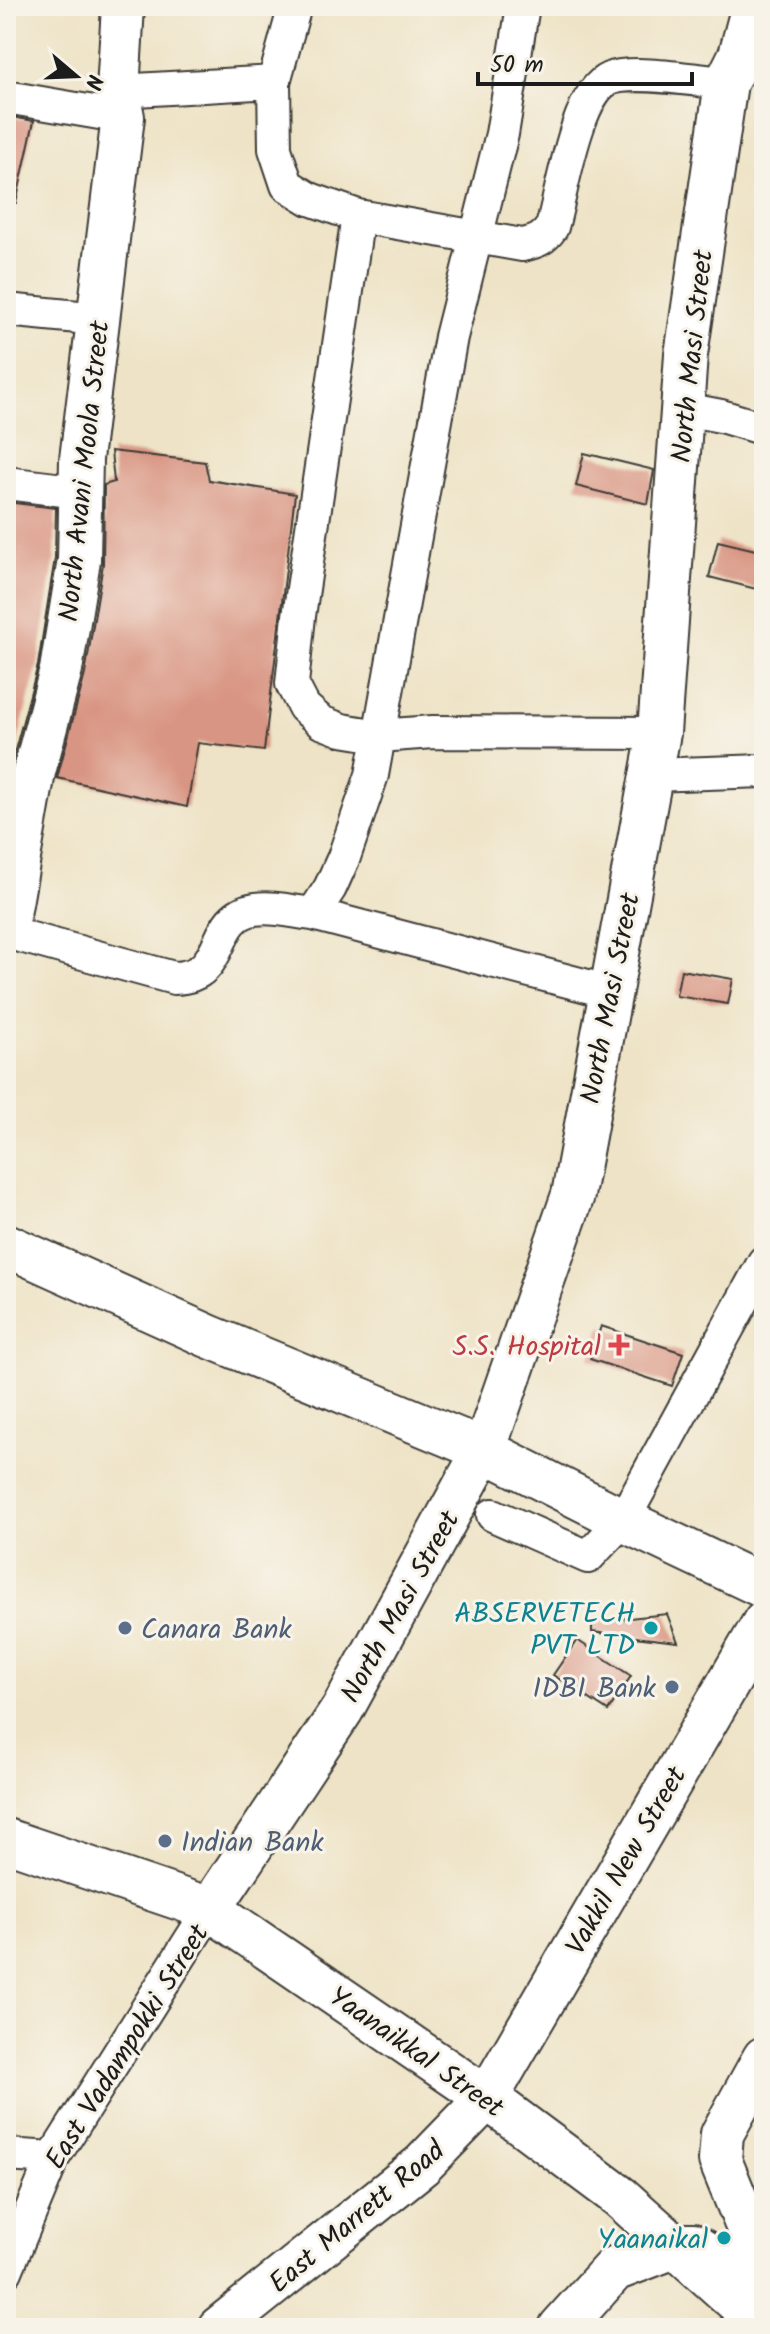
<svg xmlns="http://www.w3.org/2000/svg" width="770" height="2334" font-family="Kalam,sans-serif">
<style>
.building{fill:#d99583}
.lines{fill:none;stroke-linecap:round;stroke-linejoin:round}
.minor-casing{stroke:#3c3a36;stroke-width:36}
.major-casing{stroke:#3c3a36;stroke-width:46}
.highway-casing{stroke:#3c3a36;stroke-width:48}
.minor{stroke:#fff;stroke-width:32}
.major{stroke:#fff;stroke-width:42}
.highway{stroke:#fff;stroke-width:44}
.health-dot{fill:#e0444e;stroke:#f7f3e8;stroke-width:3}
.service-dot{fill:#5c6f8a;stroke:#f7f3e8;stroke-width:3}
.culture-dot{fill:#0f9aa8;stroke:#f7f3e8;stroke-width:3}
.labels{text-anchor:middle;stroke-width:6;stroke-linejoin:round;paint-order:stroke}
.street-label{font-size:28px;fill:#1c1c1c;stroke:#f7f3e8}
.health-label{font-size:28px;fill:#be3a42;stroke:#f7f3e8;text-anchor:end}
.culture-label{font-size:28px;fill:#0d838f;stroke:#f7f3e8;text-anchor:end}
.service-label{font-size:28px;fill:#4e5e75;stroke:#f7f3e8;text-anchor:start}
</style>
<rect width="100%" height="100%" fill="#f7f3e8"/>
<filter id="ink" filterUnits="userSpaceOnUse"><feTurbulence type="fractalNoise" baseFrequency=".0125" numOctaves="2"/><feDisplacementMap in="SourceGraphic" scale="16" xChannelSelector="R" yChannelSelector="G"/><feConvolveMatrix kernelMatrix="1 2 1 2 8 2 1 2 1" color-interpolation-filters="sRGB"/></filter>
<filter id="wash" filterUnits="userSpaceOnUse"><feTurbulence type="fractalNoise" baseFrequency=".006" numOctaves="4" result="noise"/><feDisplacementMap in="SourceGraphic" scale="32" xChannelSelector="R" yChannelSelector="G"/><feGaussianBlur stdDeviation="1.8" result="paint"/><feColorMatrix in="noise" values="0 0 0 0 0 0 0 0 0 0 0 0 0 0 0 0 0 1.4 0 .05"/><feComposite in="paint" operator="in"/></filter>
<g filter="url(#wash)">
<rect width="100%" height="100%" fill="#eee3c6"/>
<g id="blocks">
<path class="building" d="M 6,116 L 34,121 L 16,203 L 6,202 Z
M 111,451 L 205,462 L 209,480 L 295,494 L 264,751 L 198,743 L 187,807 L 57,778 L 85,674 L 103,564 L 104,485 L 114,482 Z
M 584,453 L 654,470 L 648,504 L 576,486 Z
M 6,502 L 56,508 L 55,558 L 38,665 L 11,765 L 6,763 Z
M 718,541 L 764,552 L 764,591 L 709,577 Z
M 681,970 L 733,979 L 728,1004 L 676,996 Z
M 601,1326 L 683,1353 L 672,1386 L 590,1359 Z
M 667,1614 L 678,1642 L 592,1632 L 592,1622 Z
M 577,1640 L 631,1676 L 608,1711 L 553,1675 Z"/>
</g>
</g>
<g filter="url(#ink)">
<use href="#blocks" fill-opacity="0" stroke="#3c3a36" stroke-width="2"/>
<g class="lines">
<defs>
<path id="minor" d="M 295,6 L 274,82 L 275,149 L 287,185 L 310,199 L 358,216 L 522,245 C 537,242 544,239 552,227 C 562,193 576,93 609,79 C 632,69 699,81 726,83
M 118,91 L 274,82
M 6,97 L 123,117
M 358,216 L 299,616 L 292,684 L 304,707 L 321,722 L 342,730 L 379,736 L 433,732 L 659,733
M 6,310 L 99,319
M 684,409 L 721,416 L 764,429
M 6,483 L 80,492
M 651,775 L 764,771
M 313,914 L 330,888 L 344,857 L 372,775 L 451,337 L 502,134 L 523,6
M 6,932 L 174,978 C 230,977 208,916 255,909 C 273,906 294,912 313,914 L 610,992
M 493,1515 L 588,1557 L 623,1520 L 764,1262
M 6,2155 L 53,2158
M 6,2271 L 53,2158 L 210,1909"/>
<path id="major" d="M 6,932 L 34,772 L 61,670 L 79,560 L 81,459 L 123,117 L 118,91 L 123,6
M 6,1245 L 208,1336 L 484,1450 L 623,1520 L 764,1587
M 6,1840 L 210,1909 L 487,2098 L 620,2197 L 764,2326
M 210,1909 L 342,1710 L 484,1450 L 573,1195 L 659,733 L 686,355 L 726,83 L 740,55 L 753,6
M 764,2058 L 722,2134 L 720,2160 L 751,2236 L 764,2252
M 219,2328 L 422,2165 L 487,2098 L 764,1622"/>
<path id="highway" d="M 561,2328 L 614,2269 L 674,2246 L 693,2246 L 764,2291"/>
</defs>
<use href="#minor" class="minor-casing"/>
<use href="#major" class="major-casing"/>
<use href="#highway" class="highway-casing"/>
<use href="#minor" class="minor"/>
<use href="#major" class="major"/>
<use href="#highway" class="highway"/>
</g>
</g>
<path class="health-dot" d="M615 1333h8v8h8v8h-8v8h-8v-8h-8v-8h8z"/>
<g class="service-dot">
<circle cx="125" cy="1628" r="8"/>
<circle cx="672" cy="1687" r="8"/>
<circle cx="165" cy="1841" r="8"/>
</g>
<g class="culture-dot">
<circle cx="651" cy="1628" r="8"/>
<circle cx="724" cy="2238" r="8"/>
</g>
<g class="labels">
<g class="street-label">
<text transform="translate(691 356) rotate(-84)" y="10">North Masi Street</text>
<text transform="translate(83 471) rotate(-84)" y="10">North Avani Moola Street</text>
<text transform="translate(609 998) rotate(-79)" y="10">North Masi Street</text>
<text transform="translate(399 1606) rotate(-61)" y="10">North Masi Street</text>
<text transform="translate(625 1860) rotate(-60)" y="10">Vakkil New Street</text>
<text transform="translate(126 2046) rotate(-58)" y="10">East Vadampokki Street</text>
<text transform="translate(417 2051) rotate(35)" y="10">Yaanaikkal Street</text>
<text transform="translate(356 2216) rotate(-40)" y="10">East Marrett Road</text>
</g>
<g class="health-label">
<text x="601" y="1355">S.S. Hospital</text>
</g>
<g class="culture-label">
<text x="635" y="1622">ABSERVETECH<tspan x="635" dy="32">PVT LTD</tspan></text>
<text x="708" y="2248">Yaanaikal</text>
</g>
<g class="service-label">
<text x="141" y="1638">Canara Bank</text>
<text x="656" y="1697" text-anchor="end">IDBI Bank</text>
<text x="181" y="1851">Indian Bank</text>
</g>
</g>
<rect width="770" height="2334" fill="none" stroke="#f7f3e8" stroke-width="32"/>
<g transform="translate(76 76) rotate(109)" stroke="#f7f3e8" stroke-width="6" paint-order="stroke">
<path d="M0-6L14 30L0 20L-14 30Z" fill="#1c1c1c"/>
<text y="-12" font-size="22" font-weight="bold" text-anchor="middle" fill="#1c1c1c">N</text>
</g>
<path d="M478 72v12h214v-12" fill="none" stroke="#1c1c1c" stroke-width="4"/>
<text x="490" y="72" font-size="24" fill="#1c1c1c" stroke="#f7f3e8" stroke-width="6" paint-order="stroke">50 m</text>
</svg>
